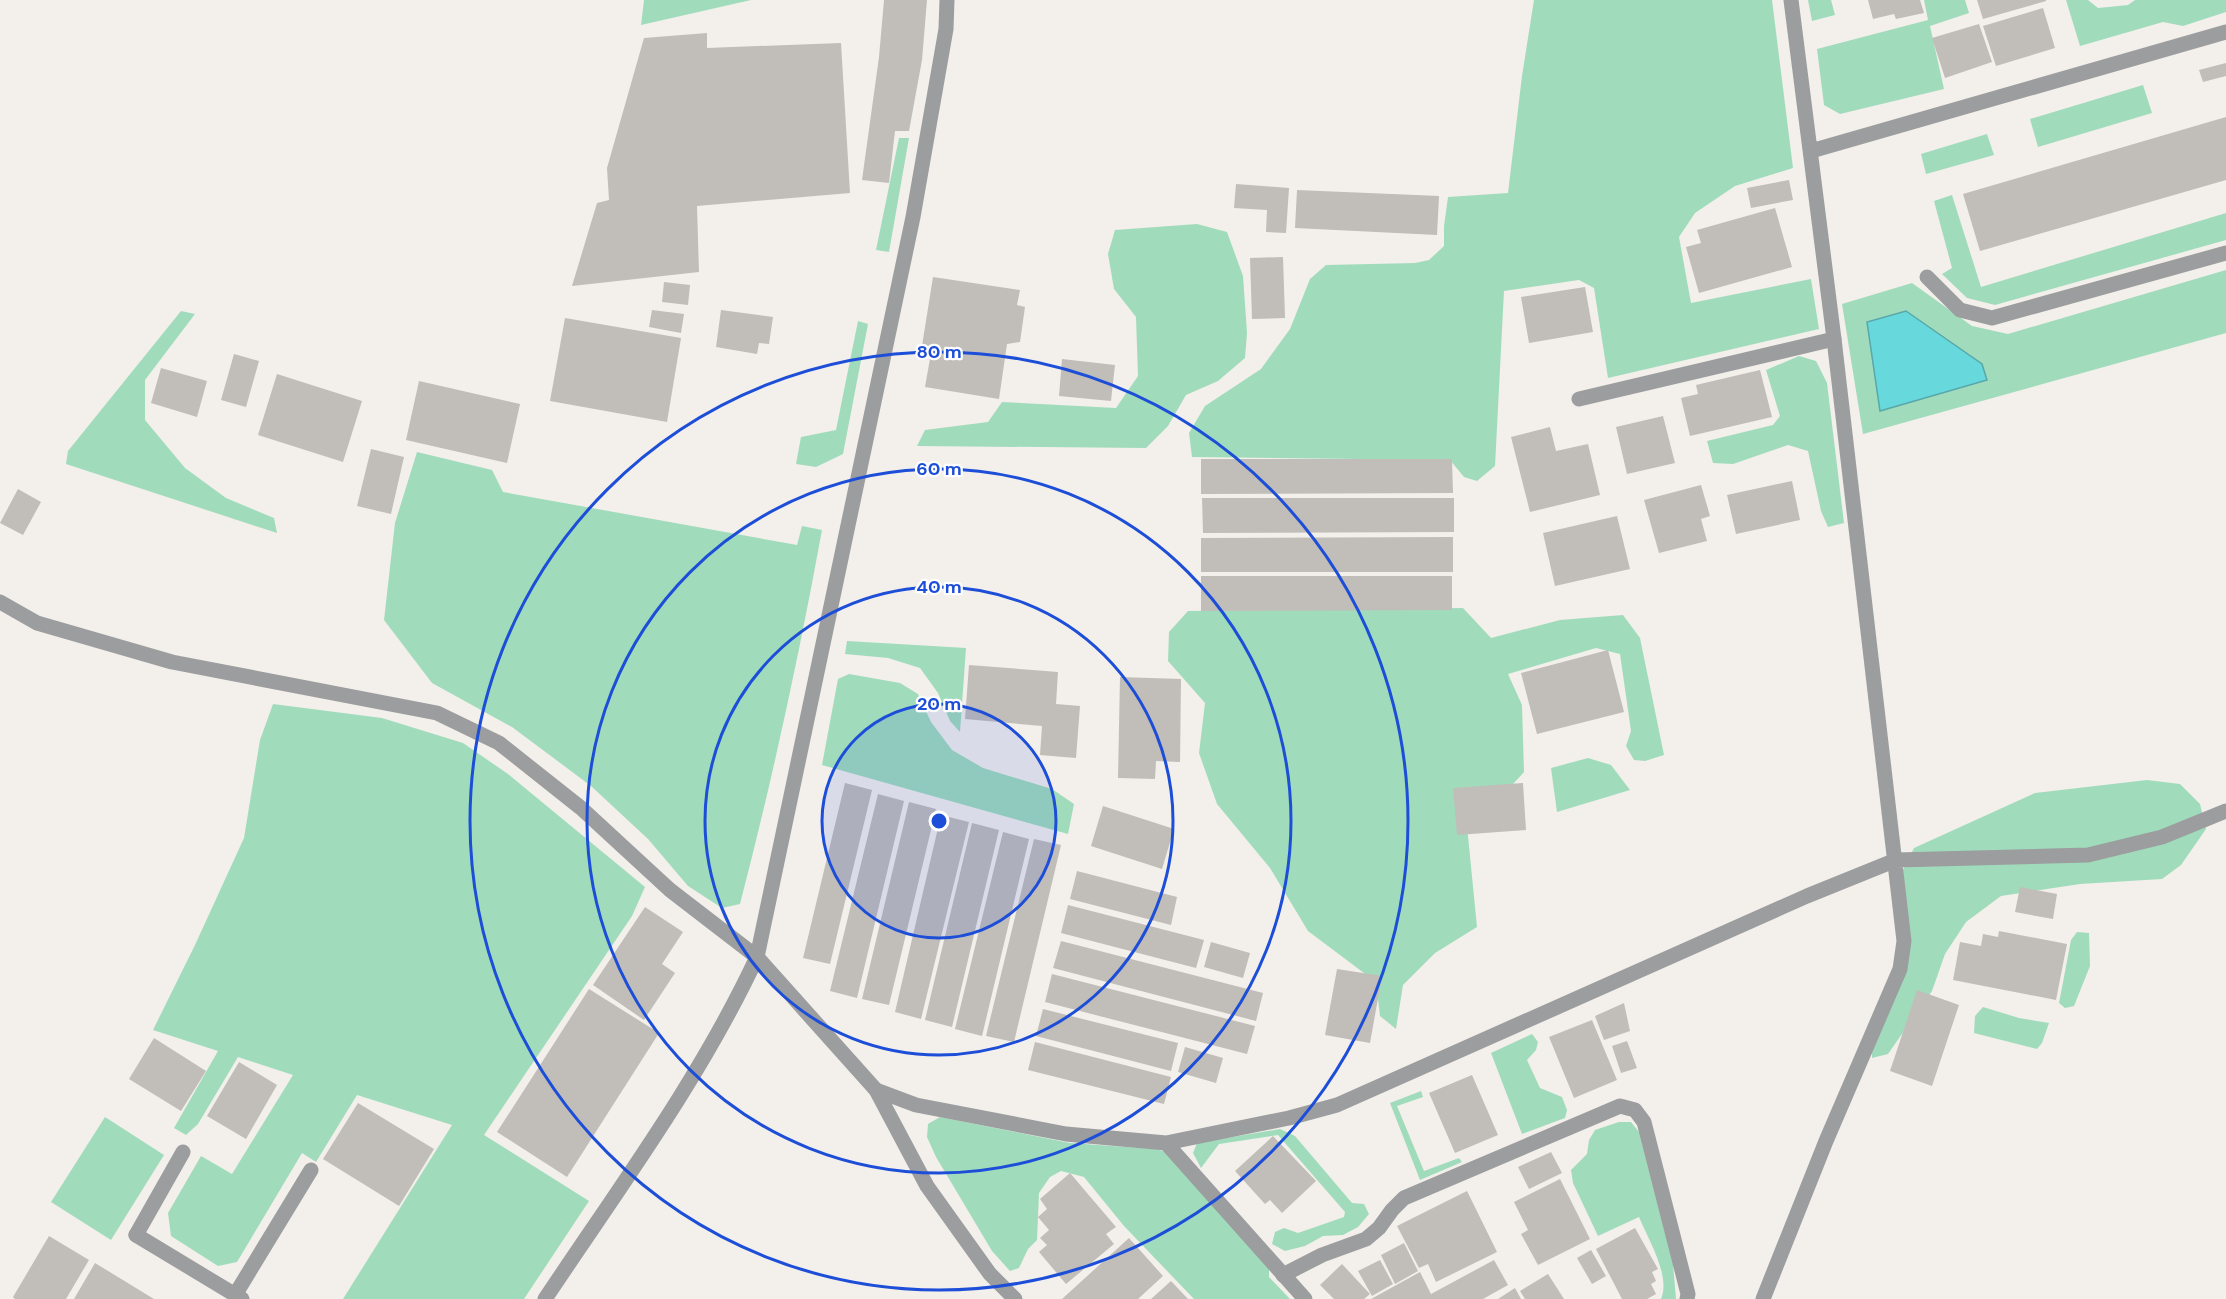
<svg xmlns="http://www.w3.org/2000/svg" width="2226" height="1299" font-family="'DM Sans',sans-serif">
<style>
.green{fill:#a0dcbc}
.water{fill:#67d9dd;stroke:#58a7a9;stroke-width:1.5}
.building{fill:#c1bdb9}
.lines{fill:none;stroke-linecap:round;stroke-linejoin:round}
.lane{stroke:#9c9d9f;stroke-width:15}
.street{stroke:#9c9d9f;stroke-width:15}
.ring{fill:none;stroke:#1d4ed8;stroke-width:3}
.centre{fill:#1d4ed8;stroke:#fff;stroke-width:3}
.ring-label{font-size:18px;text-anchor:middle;font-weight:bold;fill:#1d4ed8;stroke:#fff;stroke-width:4.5;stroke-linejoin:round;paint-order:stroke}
</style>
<rect width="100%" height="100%" fill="#f3efeb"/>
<path class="green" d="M 644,0 L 751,0 L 641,25 Z
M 1534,0 L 1772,0 L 1793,168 L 1735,186 L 1695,213 L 1679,237 L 1691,303 L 1811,279 L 1819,329 L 1608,378 L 1594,288 L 1579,280 L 1504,291 L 1495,466 L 1477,481 L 1464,477 L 1450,460 L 1192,457 L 1189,433 L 1205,406 L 1261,369 L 1290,329 L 1310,279 L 1326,265 L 1415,263 L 1429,260 L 1444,246 L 1444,226 L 1448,197 L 1508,193 L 1522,76 Z
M 1808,0 L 1831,0 L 1835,15 L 1812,21 Z
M 1924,0 L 1965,0 L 1969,13 L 1930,26 L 1944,89 L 1840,114 L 1824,105 L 1817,49 L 1928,20 Z
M 2066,0 L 2088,0 L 2098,8 L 2128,5 L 2135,0 L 2226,0 L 2226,12 L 2183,26 L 2163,22 L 2080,46 Z
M 2143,85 L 2152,113 L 2038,147 L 2030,119 Z
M 1987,134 L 1994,155 L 1926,174 L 1921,154 Z
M 899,138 L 909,138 L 889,252 L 876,250 Z
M 1952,195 L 1981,287 L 2226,213 L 2226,240 L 1995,305 L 1967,298 L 1942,274 L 1952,268 L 1934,201 Z
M 1197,224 L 1227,232 L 1243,276 L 1247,333 L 1245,358 L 1218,381 L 1186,395 L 1168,426 L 1146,448 L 917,446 L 925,430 L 988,422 L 1002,402 L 1116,408 L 1138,376 L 1136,317 L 1114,289 L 1108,254 L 1115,230 Z
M 2226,270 L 2226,333 L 1863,434 L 1842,304 L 1912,283 L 1972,326 L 2008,334 Z
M 181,311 L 195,314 L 145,380 L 145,420 L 185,468 L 226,498 L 274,518 L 277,533 L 66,464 L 68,451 Z
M 858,321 L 868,324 L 843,454 L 816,467 L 796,464 L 801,437 L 836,430 Z
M 1799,356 L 1816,361 L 1827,383 L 1844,523 L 1828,527 L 1821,511 L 1808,451 L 1788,445 L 1733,464 L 1713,463 L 1707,441 L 1773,425 L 1780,416 L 1766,370 Z
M 417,452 L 492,470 L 503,492 L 797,545 L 802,526 L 822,530 C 799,656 772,781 740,904 L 722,908 L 688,886 L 648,839 L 591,786 L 512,727 L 432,683 L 384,620 L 395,523 Z
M 1463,608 L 1491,638 L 1560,620 L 1623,615 L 1640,638 L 1664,755 L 1645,761 L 1634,760 L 1626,746 L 1631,731 L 1620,654 L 1596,648 L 1508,674 L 1522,705 L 1524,772 L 1503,795 L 1467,826 L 1477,927 L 1435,953 L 1403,985 L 1396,1029 L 1380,1016 L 1376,982 L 1308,931 L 1270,868 L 1217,804 L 1199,753 L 1205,703 L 1168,661 L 1169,632 L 1188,611 Z
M 847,641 L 966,648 L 960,732 L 950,721 L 938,693 L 920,668 L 888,658 L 845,654 Z
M 849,674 L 900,683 L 918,694 L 931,722 L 952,750 L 983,768 L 1052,789 L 1074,804 L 1068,834 L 822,765 L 838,679 Z
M 273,704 L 382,718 L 463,743 L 508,774 L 645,887 L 632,916 L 484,1135 L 589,1201 L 524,1299 L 343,1299 L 452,1125 L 357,1095 L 316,1162 L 302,1153 L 237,1262 L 218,1266 L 171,1236 L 168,1213 L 201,1156 L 232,1174 L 293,1075 L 238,1057 L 198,1124 L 186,1135 L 174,1128 L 218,1051 L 153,1030 L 195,945 L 244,838 L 260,740 Z
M 1588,758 L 1611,765 L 1630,790 L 1557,812 L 1551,768 Z
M 2147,780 L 2180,784 L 2200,804 L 2206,829 L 2181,865 L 2162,879 L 2080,884 L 2001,896 L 1966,922 L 1945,954 L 1932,991 L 1888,1054 L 1872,1058 L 1872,1046 L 1907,967 L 1903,870 L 1914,848 L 2035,793 Z
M 2077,932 L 2089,933 L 2090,966 L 2074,1006 L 2065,1008 L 2059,1003 L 2071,940 Z
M 1983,1007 L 2019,1018 L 2049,1023 L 2042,1043 L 2037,1049 L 1974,1033 L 1975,1016 Z
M 1532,1034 L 1538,1042 L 1536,1050 L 1527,1060 L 1540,1088 L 1562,1097 L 1567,1110 L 1565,1118 L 1522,1134 L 1491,1053 Z
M 1421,1091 L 1423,1097 L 1397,1106 L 1424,1171 L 1459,1158 L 1462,1162 L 1420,1180 L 1390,1103 Z
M 105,1117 L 164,1155 L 111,1240 L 51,1202 Z
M 940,1117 L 1070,1143 L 1155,1149 L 1167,1152 L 1269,1267 L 1269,1277 L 1290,1299 L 1194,1299 L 1124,1226 L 1084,1177 L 1061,1171 L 1050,1177 L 1039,1193 L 1037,1240 L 1028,1249 L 1019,1268 L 1010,1271 L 992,1251 L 936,1157 L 927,1137 L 928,1124 Z
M 1619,1122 L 1631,1122 L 1639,1132 L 1673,1264 L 1676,1299 L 1661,1299 C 1671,1276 1648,1239 1639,1217 L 1598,1236 L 1573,1183 L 1571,1170 L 1587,1154 L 1589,1140 L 1595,1130 Z
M 1280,1129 L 1295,1136 L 1352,1203 L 1364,1204 L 1369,1214 L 1358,1227 L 1343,1235 L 1323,1236 L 1305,1246 L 1285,1251 L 1272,1244 L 1275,1232 L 1284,1228 L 1298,1233 L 1344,1217 L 1345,1212 L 1278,1135 L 1219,1144 L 1201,1168 L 1193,1153 L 1197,1143 Z"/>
<path class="water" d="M 1906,311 L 1982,364 L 1987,380 L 1880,411 L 1867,322 Z"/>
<path class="building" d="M 884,0 L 927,0 L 922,60 L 909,131 L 895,131 L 889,183 L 862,180 L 879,57 Z
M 1868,0 L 1920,0 L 1924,13 L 1896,19 L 1894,14 L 1873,19 Z
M 1977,0 L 2046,0 L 2046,1 L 1983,19 Z
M 2043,8 L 2055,48 L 1996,66 L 1983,26 Z
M 1979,24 L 1992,62 L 1945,78 L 1932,38 Z
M 707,33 L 707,48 L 841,43 L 850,193 L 697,206 L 699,272 L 572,286 L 597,203 L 609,200 L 607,168 L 644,38 Z
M 2226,63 L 2226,76 L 2203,82 L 2199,70 Z
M 2226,117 L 2226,180 L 1980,251 L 1963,194 Z
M 1789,180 L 1793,200 L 1751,208 L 1747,188 Z
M 1236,184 L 1289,188 L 1286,233 L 1266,232 L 1267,210 L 1234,208 Z
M 1297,190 L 1439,196 L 1437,235 L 1295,228 Z
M 1775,208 L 1792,267 L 1699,293 L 1686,247 L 1701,243 L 1697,230 Z
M 1283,257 L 1285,318 L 1252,319 L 1250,258 Z
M 933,277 L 1020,290 L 1017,305 L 1025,307 L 1020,342 L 1007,344 L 999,399 L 925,387 L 931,353 L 921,352 Z
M 664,282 L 690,285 L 688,305 L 662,302 Z
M 1585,287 L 1593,332 L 1529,343 L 1521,297 Z
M 652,310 L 684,314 L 681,333 L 649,327 Z
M 721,310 L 773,317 L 769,344 L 759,343 L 757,354 L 716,347 Z
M 565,318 L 681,338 L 667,422 L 550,401 Z
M 234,354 L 259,361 L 246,407 L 221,400 Z
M 1062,359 L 1115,365 L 1111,401 L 1059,396 Z
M 161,368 L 207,381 L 197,417 L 151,403 Z
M 1760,370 L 1772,417 L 1690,436 L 1681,398 L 1698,394 L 1696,385 Z
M 277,374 L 362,401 L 343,462 L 258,435 Z
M 419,381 L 520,404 L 507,463 L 406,440 Z
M 1663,416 L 1675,463 L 1627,474 L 1616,427 Z
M 1550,427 L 1556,451 L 1588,444 L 1600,495 L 1530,512 L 1511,437 Z
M 371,449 L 404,457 L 391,514 L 357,506 Z
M 1201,459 L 1452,459 L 1453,493 L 1201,494 Z
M 1792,481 L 1800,520 L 1736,534 L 1727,495 Z
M 1701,485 L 1710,516 L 1701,519 L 1707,541 L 1659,553 L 1644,500 Z
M 18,489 L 41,502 L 23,535 L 0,523 Z
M 1202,498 L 1454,498 L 1454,532 L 1203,533 Z
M 1617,516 L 1630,569 L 1555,586 L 1543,533 Z
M 1453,537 L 1453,572 L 1201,572 L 1201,538 Z
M 1201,576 L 1452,576 L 1452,610 L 1201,611 Z
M 1608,650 L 1624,712 L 1537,734 L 1521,673 Z
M 969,665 L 1058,672 L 1056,704 L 1080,706 L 1076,758 L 1040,755 L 1042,726 L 965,719 Z
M 1120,677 L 1181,679 L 1180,762 L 1156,761 L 1155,779 L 1118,778 Z
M 845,783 L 872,790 L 830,964 L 803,958 Z
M 1523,783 L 1526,830 L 1457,835 L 1453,788 Z
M 878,794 L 904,801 L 857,998 L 830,991 Z
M 909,802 L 936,809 L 889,1005 L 862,999 Z
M 1103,806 L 1174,829 L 1162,869 L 1091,846 Z
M 941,815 L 969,822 L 921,1019 L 895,1012 Z
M 972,823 L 999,830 L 952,1027 L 925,1020 Z
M 1003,832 L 1029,839 L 982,1036 L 955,1029 Z
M 1034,839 L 1061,845 L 1014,1042 L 986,1036 Z
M 1077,871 L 1177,897 L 1171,925 L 1070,899 Z
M 2020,887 L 2057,894 L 2053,919 L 2015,912 Z
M 1068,905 L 1204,940 L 1196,968 L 1061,933 Z
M 645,907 L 683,932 L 662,964 L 675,973 L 644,1020 L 593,985 Z
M 1999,931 L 2067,944 L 2056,1000 L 1953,980 L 1960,942 L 1981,946 L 1983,934 L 1998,937 Z
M 1061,941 L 1263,993 L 1256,1021 L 1053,968 Z
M 1211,942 L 1250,953 L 1243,978 L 1204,967 Z
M 1337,969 L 1382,976 L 1370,1043 L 1325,1035 Z
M 1052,974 L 1255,1026 L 1247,1054 L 1045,1002 Z
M 589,989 L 659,1033 L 567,1177 L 497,1132 Z
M 1917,990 L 1959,1005 L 1932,1086 L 1890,1071 Z
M 1624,1003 L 1630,1031 L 1604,1040 L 1595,1016 Z
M 1043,1009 L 1178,1043 L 1171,1071 L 1036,1036 Z
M 1592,1020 L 1617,1080 L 1574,1098 L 1549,1037 Z
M 154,1038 L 206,1071 L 181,1111 L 129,1079 Z
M 1627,1041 L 1637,1068 L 1621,1073 L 1612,1046 Z
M 1035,1042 L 1171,1077 L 1164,1104 L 1028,1070 Z
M 1185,1047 L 1223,1058 L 1216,1083 L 1178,1072 Z
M 239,1062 L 277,1085 L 246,1139 L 207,1116 Z
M 1472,1075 L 1498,1135 L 1455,1153 L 1429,1093 Z
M 358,1103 L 434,1149 L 399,1206 L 323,1159 Z
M 1273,1136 L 1316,1181 L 1282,1213 L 1270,1200 L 1265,1204 L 1235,1171 Z
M 1551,1152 L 1562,1173 L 1529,1189 L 1518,1167 Z
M 1070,1173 L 1116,1227 L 1106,1234 L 1114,1244 L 1066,1284 L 1039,1252 L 1047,1245 L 1040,1238 L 1049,1230 L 1038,1217 L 1047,1209 L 1040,1199 Z
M 1560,1179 L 1590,1239 L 1538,1265 L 1521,1234 L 1528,1230 L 1514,1202 Z
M 1467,1191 L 1497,1252 L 1436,1282 L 1428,1264 L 1419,1268 L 1397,1226 Z
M 1635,1228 L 1658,1269 L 1652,1272 L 1656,1281 L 1651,1284 L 1656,1294 L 1647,1299 L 1622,1299 L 1596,1249 Z
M 49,1236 L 89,1260 L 66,1299 L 15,1299 L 13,1297 Z
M 1129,1238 L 1163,1276 L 1138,1299 L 1062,1299 Z
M 1404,1243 L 1418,1271 L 1395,1284 L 1381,1255 Z
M 1591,1250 L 1606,1276 L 1592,1284 L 1577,1258 Z
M 1380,1260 L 1393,1284 L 1372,1296 L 1358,1271 Z
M 1494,1260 L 1508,1285 L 1483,1299 L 1371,1299 L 1420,1272 L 1431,1294 Z
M 95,1263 L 154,1299 L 74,1299 Z
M 1342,1264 L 1370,1294 L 1364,1299 L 1334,1299 L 1320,1285 Z
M 1548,1274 L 1564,1299 L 1525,1299 L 1520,1291 Z
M 1171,1281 L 1188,1299 L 1151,1299 Z
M 1515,1288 L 1521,1299 L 1498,1299 Z"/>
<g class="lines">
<path class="lane" d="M 1927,277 L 1960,310 L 1992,318 L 2226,253
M 1579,399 L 1834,339
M 0,602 L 37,623 L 172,662 L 437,713 L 499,743 L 581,808 L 670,890 L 757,957 L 876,1090 L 927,1186 L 990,1274 L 1015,1299
M 136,1235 L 183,1152
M 1283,1275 L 1322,1255 L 1366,1239 L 1379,1228 L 1392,1210 L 1404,1198 L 1620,1106 L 1635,1110 L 1644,1122 L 1688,1294 L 1687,1299
M 235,1295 L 311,1170"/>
<path class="street" d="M 1811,151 L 2226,32
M 876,1090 L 916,1105 L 1066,1134 L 1166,1143 L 1289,1118 L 1337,1105 L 1807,896 L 1896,860 L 2088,855 L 2162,837 L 2226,811
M 1166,1143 L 1305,1299
M 136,1235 L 242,1299
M 545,1299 C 619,1188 700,1079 757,957 L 913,217 L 946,29 L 947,0
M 1763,1299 L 1826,1141 L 1900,969 L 1904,941 L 1834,339 L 1791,0"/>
</g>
<circle cx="939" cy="821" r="117" fill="#1d4ed8" fill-opacity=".12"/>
<g class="ring">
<circle cx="939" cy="821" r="117"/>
<circle cx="939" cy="821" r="234"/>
<circle cx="939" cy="821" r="352"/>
<circle cx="939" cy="821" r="469"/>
</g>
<circle cx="939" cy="821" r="9" class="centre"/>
<g class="ring-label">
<text x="939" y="358">80 m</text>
<text x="939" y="475">60 m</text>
<text x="939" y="593">40 m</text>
<text x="939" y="710">20 m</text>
</g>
</svg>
